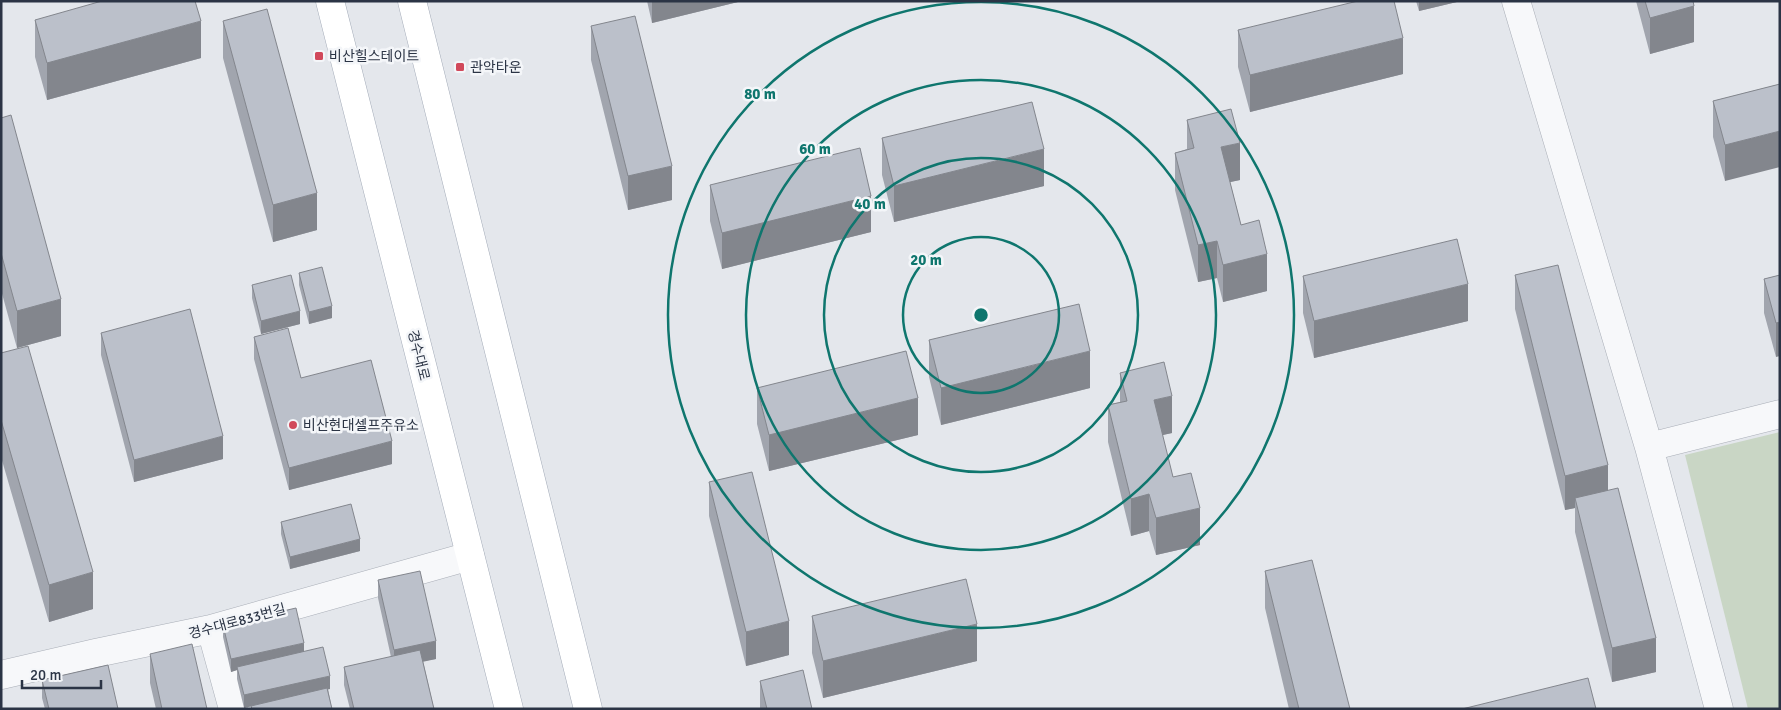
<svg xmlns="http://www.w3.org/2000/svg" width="1781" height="710" font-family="Signika,'Noto Sans KR',sans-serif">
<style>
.green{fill:#c9d6c5}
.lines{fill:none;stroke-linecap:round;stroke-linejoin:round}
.minor-casing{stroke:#a9aeb7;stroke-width:29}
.major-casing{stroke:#a3abb8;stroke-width:29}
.minor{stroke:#f7f8fa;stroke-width:28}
.major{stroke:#fff;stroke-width:28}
.wall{fill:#a1a5ae}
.shaded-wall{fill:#83868d}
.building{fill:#bbc0ca;stroke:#83868d}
.ring{fill:none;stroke:#0f766e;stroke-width:2.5}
.poi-dot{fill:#d1495b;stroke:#f4f6f9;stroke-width:2}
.labels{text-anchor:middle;stroke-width:5;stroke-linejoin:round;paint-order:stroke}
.poi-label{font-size:14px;fill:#2b3445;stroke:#f4f6f9;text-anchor:start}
.street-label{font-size:14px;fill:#2b3445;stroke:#f4f6f9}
.centre{fill:#0f766e;stroke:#f4f6f9;stroke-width:2.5}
.ring-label{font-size:15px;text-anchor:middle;font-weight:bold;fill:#0f766e;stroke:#f4f6f9;stroke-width:5;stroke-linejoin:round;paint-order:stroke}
</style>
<rect width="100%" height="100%" fill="#e4e7ec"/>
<path class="green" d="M 1780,432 L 1780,709 L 1748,709 L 1685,455 Z"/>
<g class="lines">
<defs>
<path id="minor" d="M 1516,1 L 1649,447 L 1719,709
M 1649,447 L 1780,414
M 211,629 L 233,709
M 1,675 L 96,653 L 211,629 L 470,556"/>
<path id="major" d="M 330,1 L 509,709
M 412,1 L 588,709"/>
</defs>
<use href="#minor" class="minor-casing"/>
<use href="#major" class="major-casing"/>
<use href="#minor" class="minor"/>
<use href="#major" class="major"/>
</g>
<path class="wall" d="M 647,1 L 742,1 L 652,23 Z
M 1416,1 L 1461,1 L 1419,11 Z
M 1636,1 L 1693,1 L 1694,42 L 1650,54 Z
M 35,20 L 201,58 L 47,100 L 35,57 Z
M 223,21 L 317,230 L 273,242 L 223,58 Z
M 591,26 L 672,200 L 628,210 L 591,60 Z
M 1238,30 L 1403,74 L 1250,112 L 1238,67 Z
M 1780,84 L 1725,181 L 1713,137 L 1713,101 Z
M 1,118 L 61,336 L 17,348 L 1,290 Z
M 1187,120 L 1240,180 L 1230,182 L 1241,225 L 1267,291 L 1223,302 L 1217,278 L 1198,282 L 1175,190 L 1175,153 L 1187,149 Z
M 882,138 L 1044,186 L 894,222 L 882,175 Z
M 710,185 L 871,232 L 722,269 L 710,221 Z
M 299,273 L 332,318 L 309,324 L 299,285 Z
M 1515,275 L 1608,491 L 1656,672 L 1612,682 L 1575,532 L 1575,508 L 1565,510 L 1515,309 Z
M 1780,275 L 1776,357 L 1764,313 L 1764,279 Z
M 1303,276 L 1468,321 L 1314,358 L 1303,313 Z
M 252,285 L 300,324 L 261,334 L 252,298 Z
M 101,333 L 223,459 L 134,482 L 101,355 Z
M 254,337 L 301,378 L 392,464 L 289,490 L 254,359 Z
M 929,340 L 1090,388 L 941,425 L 929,377 Z
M 1,353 L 93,609 L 49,622 L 1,457 Z
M 1120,373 L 1172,433 L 1162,435 L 1173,477 L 1200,545 L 1156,555 L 1149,531 L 1131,536 L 1108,442 L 1108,405 L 1120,402 Z
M 757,388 L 918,435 L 769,471 L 757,424 Z
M 709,482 L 789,655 L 746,666 L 709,516 Z
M 281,522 L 360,551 L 290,569 L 281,534 Z
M 1265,571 L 1350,709 L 1289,709 L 1265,608 Z
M 378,580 L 436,659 L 423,661 L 434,709 L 350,709 L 344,685 L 344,667 L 391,657 L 378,598 Z
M 812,616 L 977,661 L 823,698 L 812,653 Z
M 223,625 L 304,652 L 330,689 L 328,689 L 332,709 L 251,709 L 251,706 L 244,708 L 237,679 L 237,670 L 231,672 L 223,637 Z
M 150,654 L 207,709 L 156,709 L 150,683 Z
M 42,680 L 118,709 L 45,709 L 42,698 Z
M 760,681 L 812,709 L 760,709 Z"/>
<path class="shaded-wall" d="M 652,1 L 742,1 L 652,23 Z
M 1419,1 L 1461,1 L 1419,11 Z
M 1694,6 L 1694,42 L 1650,54 L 1650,18 Z
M 201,21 L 201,58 L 47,100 L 47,63 Z
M 1403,38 L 1403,74 L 1250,112 L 1250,75 Z
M 1780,131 L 1780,167 L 1725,181 L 1725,145 Z
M 1240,143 L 1240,180 L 1221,184 L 1221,147 Z
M 1044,149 L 1044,186 L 894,222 L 894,186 Z
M 672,166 L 672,200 L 628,210 L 628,176 Z
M 317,193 L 317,230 L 273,242 L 273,205 Z
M 871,196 L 871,232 L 722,269 L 722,233 Z
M 1217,241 L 1217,278 L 1198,282 L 1198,245 Z
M 1267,254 L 1267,291 L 1223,302 L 1223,265 Z
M 1468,284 L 1468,321 L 1314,358 L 1314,321 Z
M 61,299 L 61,336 L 17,348 L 17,311 Z
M 332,306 L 332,318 L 309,324 L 309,312 Z
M 300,311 L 300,324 L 261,334 L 261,321 Z
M 1780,322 L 1780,356 L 1776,357 L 1776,323 Z
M 1090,351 L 1090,388 L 941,425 L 941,388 Z
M 1172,396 L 1172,433 L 1154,437 L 1154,400 Z
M 918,398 L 918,435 L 769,471 L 769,435 Z
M 223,436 L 223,459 L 134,482 L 134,460 Z
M 392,441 L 392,464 L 289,490 L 289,468 Z
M 1608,465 L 1608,499 L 1575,498 L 1575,508 L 1565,510 L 1565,476 Z
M 1149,494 L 1149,531 L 1131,536 L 1131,499 Z
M 1200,508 L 1200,545 L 1156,555 L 1156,518 Z
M 360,539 L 360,551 L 290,569 L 290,557 Z
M 93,572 L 93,609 L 49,622 L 49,585 Z
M 789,621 L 789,655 L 746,666 L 746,632 Z
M 977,624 L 977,661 L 823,698 L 823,661 Z
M 1656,638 L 1656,672 L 1612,682 L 1612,648 Z
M 436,641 L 436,659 L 394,668 L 394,650 Z
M 304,643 L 304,655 L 237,667 L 237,670 L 231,672 L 231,659 Z
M 330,676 L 330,689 L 244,708 L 244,695 Z"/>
<path class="building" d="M 102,1 L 195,1 L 201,21 L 47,63 L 35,20 Z
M 1358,1 L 1394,1 L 1403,38 L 1250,75 L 1238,30 Z
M 1645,1 L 1693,1 L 1694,6 L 1650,18 Z
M 267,9 L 317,193 L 273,205 L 223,21 Z
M 635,16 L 672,166 L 628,176 L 591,26 Z
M 1780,84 L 1780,131 L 1725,145 L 1713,101 Z
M 1032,102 L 1044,149 L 894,186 L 882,138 Z
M 1231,109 L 1240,143 L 1221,147 L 1241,225 L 1259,220 L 1267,254 L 1223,265 L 1217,241 L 1198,245 L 1175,153 L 1194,148 L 1187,120 Z
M 11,115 L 61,299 L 17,311 L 1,253 L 1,118 Z
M 860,148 L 871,196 L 722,233 L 710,185 Z
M 1457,239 L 1468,284 L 1314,321 L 1303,276 Z
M 1558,265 L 1608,465 L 1565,476 L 1515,275 Z
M 322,267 L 332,306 L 309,312 L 299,273 Z
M 291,275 L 300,311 L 261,321 L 252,285 Z
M 1780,275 L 1780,322 L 1776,323 L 1764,279 Z
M 1079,304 L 1090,351 L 941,388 L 929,340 Z
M 190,309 L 223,436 L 134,460 L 101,333 Z
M 288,328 L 301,378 L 371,360 L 392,441 L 289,468 L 254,337 Z
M 28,346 L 93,572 L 49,585 L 1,420 L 1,353 Z
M 906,351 L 918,398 L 769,435 L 757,388 Z
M 1164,362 L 1172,396 L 1154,400 L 1173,477 L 1191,473 L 1200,508 L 1156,518 L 1149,494 L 1131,499 L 1108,405 L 1127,401 L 1120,373 Z
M 752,472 L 789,621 L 746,632 L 709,482 Z
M 1618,488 L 1656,638 L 1612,648 L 1575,498 Z
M 351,504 L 360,539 L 290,557 L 281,522 Z
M 1312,560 L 1350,709 L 1299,709 L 1265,571 Z
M 420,571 L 436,641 L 394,650 L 378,580 Z
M 966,579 L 977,624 L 823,661 L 812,616 Z
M 296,608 L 304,643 L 231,659 L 223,625 Z
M 192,644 L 207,709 L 162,709 L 150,654 Z
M 323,647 L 330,676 L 244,695 L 237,667 Z
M 420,650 L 434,709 L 354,709 L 344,667 Z
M 108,665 L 118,709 L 49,709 L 42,680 Z
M 803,670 L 812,709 L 767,709 L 760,681 Z
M 1588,678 L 1596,709 L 1462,709 Z
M 327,688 L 332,709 L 252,709 L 251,706 Z"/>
<g class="ring">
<circle cx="981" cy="315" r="78"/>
<circle cx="981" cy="315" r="157"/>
<circle cx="981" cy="315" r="235"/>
<circle cx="981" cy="315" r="313"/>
</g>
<g class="poi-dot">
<rect x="314" y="51" width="10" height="10" rx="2.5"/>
<rect x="455" y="62" width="10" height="10" rx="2.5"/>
<circle cx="293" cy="425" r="5"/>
</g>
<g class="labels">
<g class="poi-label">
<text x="329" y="61">비산힐스테이트</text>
<text x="470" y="72">관악타운</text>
<text x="303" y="430">비산현대셀프주유소</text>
</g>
<g class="street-label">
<text transform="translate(419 355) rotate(76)" y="5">경수대로</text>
<text transform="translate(237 621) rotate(-15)" y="5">경수대로833번길</text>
</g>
</g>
<circle cx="981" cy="315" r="8" class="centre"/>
<g class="ring-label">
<text x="760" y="99">80 m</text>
<text x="815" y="154">60 m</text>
<text x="870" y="209">40 m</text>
<text x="926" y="265">20 m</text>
</g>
<rect width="1781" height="710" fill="none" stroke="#2b3445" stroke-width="5"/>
<path d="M22 680v8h79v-8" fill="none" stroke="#2b3445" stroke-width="2.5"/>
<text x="30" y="680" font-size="15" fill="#2b3445" stroke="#f4f6f9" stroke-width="4" paint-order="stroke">20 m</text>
</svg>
